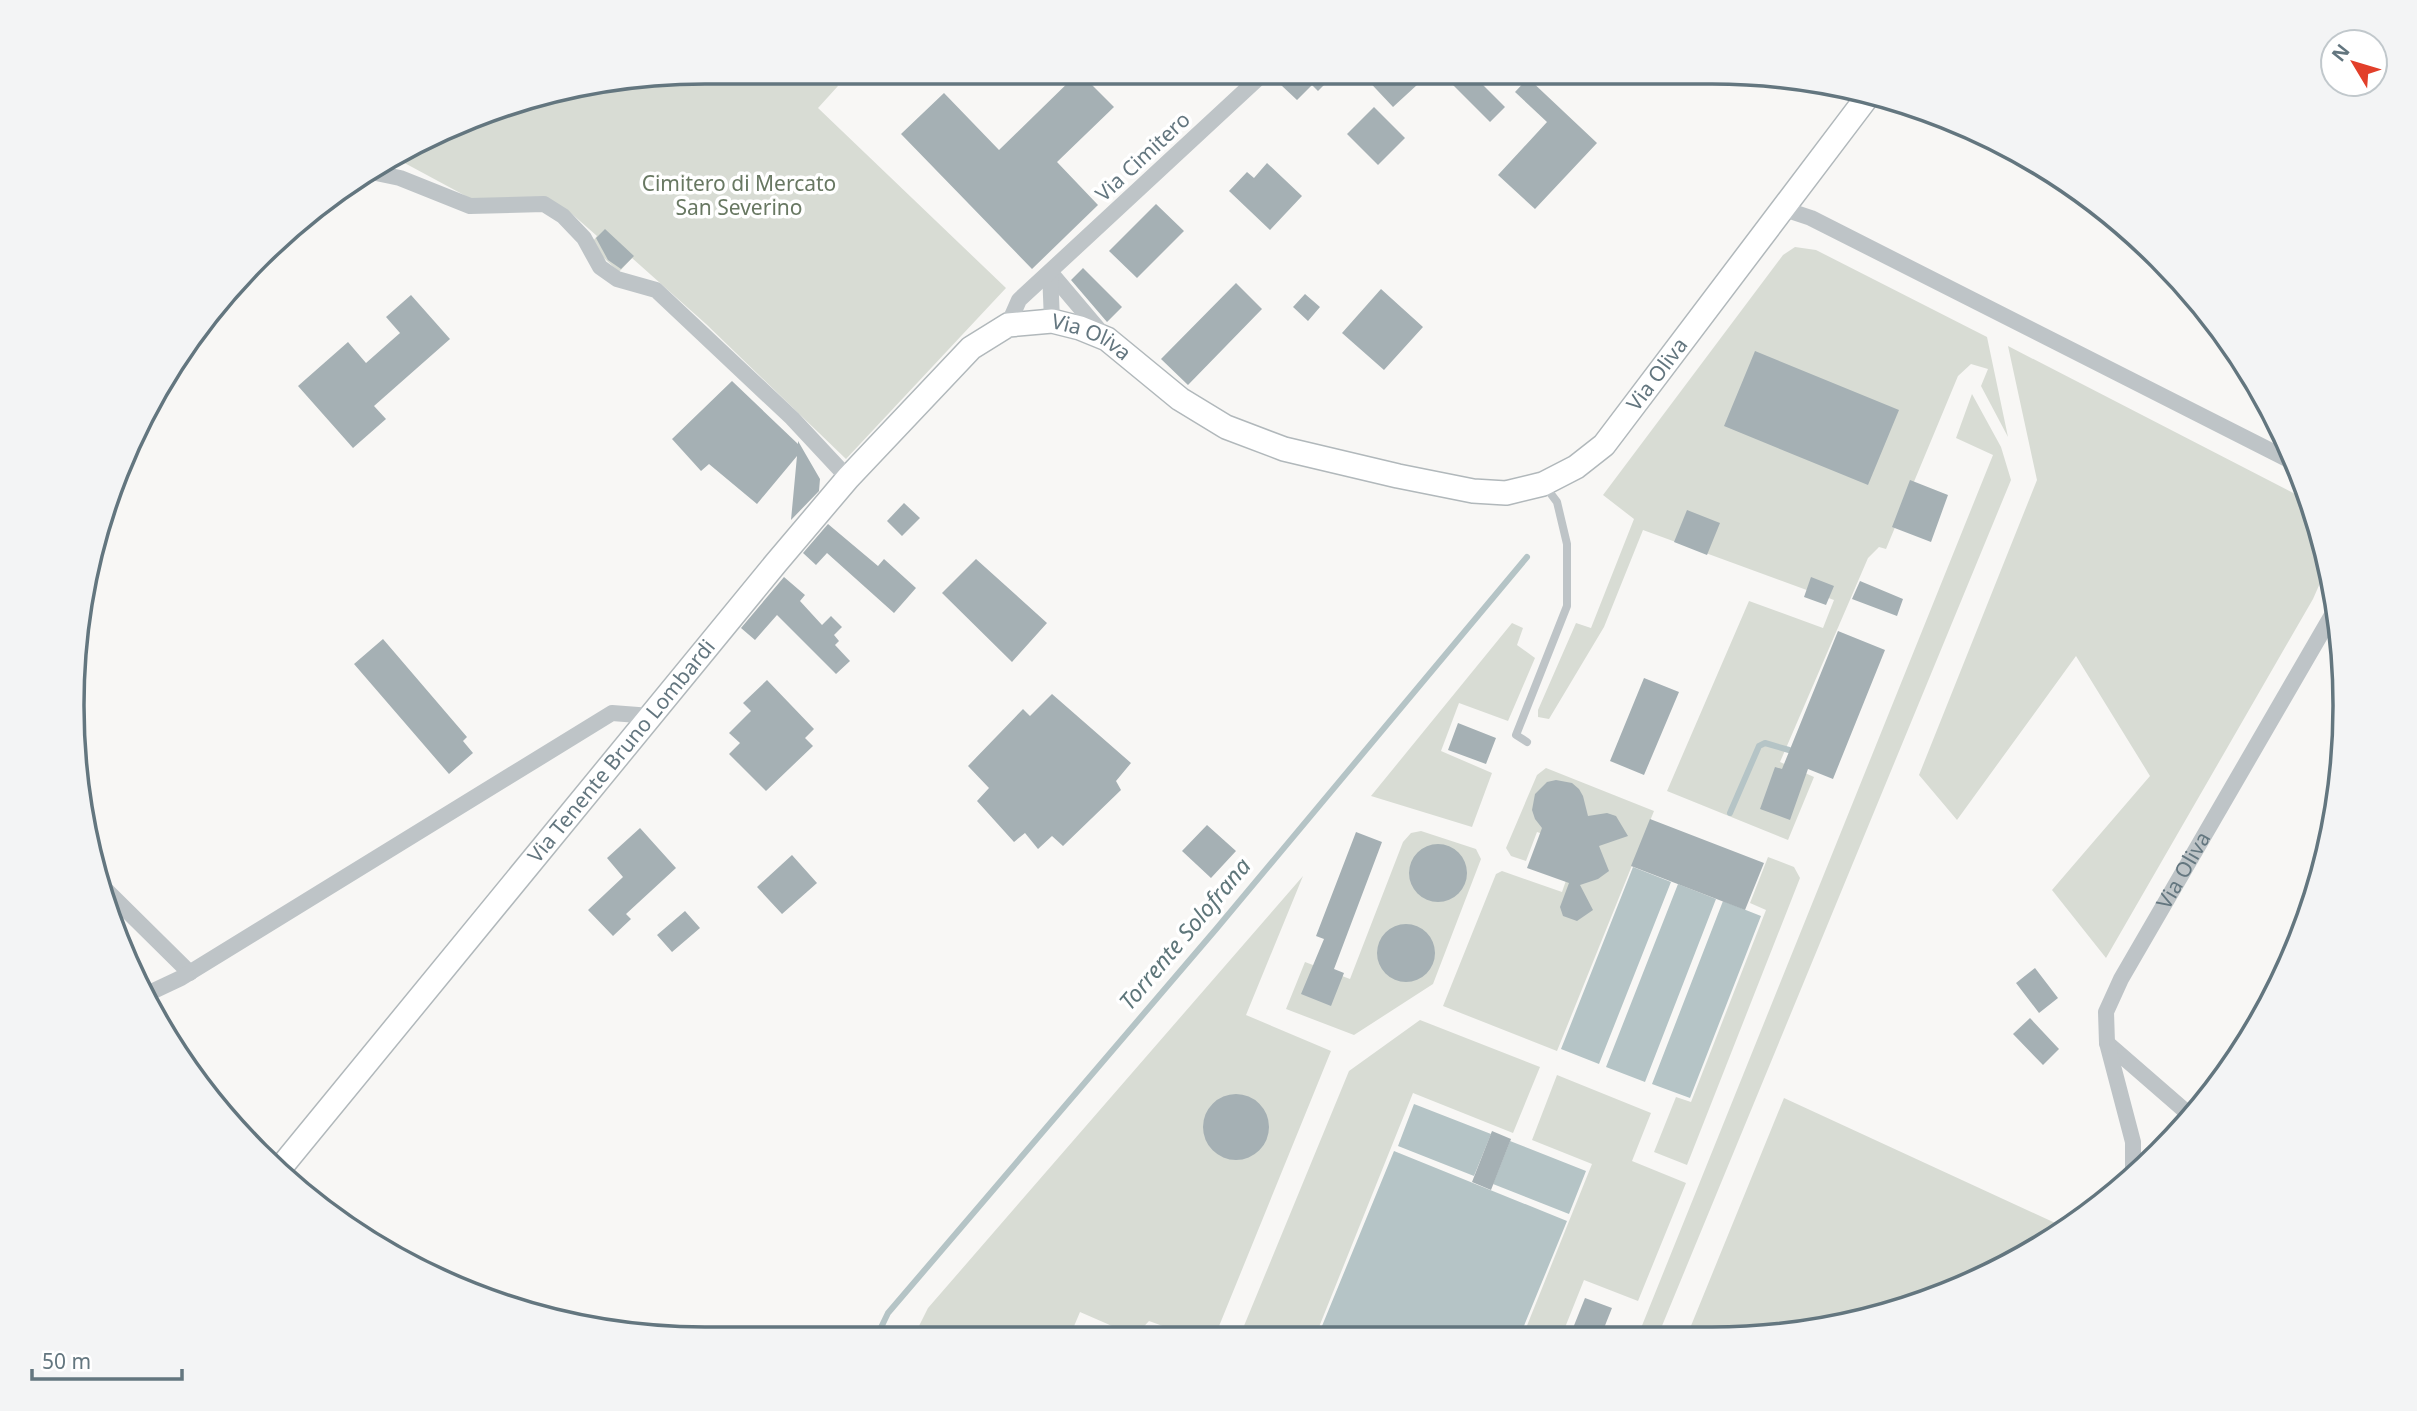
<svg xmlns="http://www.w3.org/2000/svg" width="2417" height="1411" font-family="'Noto Sans',sans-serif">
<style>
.green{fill:#d8dcd4}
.water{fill:#b5c4c6}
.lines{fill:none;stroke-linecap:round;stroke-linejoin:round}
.stream{stroke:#b5c4c6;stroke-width:6}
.building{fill:#a5b0b4}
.secondary-casing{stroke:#b1b8bb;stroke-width:26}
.service{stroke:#bec4c7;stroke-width:8}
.minor{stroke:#bec4c7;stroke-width:16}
.secondary{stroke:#fff;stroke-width:23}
.labels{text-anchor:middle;stroke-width:7;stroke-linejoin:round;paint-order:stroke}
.street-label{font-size:21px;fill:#63767f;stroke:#fff}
.park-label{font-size:21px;fill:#687862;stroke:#fff}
.water-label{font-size:23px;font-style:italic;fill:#5e767a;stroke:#fff}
.rim{fill:none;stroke:#63767f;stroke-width:3.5}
</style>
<rect width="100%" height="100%" fill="#f8f7f5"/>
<path class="green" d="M 706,72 L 824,72 L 838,86 L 818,108 L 1006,288 L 846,459 L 706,324 L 632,258 L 619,272 L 590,245 L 597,236 L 572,214 L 544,197 L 475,201 L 399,160 L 502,105 Z
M 1795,247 L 1816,250 L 1987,337 L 2008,437 L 1981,386 L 1988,369 L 1971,364 L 1958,376 L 1886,549 L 1879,547 L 1868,558 L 1780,762 L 1814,777 L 1788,840 L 1667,791 L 1749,601 L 1823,628 L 1834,600 L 1643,530 L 1604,627 L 1549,719 L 1538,717 L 1538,710 L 1576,623 L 1591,628 L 1634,519 L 1603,495 L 1783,255 Z
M 2008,346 L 2301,497 L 2312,512 L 2328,565 L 2313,599 L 2106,958 L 2052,890 L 2150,776 L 2076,656 L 1957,820 L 1919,775 L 2037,480 Z
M 1972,394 L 2001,447 L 2011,480 L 1657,1338 L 1637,1338 L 1993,455 L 1956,438 Z
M 1512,623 L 1523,628 L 1517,645 L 1535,658 L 1508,721 L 1459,703 L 1441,751 L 1492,773 L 1472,827 L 1371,796 Z
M 1546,768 L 1654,811 L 1557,1051 L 1443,1006 L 1496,874 L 1502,871 L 1562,892 L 1578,846 L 1537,832 L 1526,861 L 1511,856 L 1506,848 L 1537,775 Z
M 1421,831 L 1476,849 L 1481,859 L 1433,984 L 1354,1035 L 1286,1009 L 1305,962 L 1350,979 L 1403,842 L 1411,833 Z
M 1768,857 L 1794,867 L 1800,878 L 1687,1165 L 1654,1152 L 1676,1097 L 1691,1102 L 1766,910 L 1750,903 Z
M 1303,876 L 1246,1015 L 1331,1051 L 1215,1336 L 1196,1338 L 1149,1321 L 1135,1336 L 1080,1312 L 1069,1338 L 913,1338 L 928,1308 Z
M 1420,1020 L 1540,1067 L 1513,1133 L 1413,1093 L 1319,1327 L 1346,1338 L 1239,1338 L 1349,1071 Z
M 1557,1075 L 1651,1113 L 1632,1161 L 1686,1183 L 1638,1301 L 1584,1280 L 1562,1335 L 1568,1338 L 1522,1338 L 1592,1164 L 1532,1140 Z
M 1784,1098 L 2064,1227 L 2029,1254 L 1915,1306 L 1753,1338 L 1686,1338 Z"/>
<path class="water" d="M 1633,867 L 1671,882 L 1599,1064 L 1561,1049 Z
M 1678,884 L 1716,899 L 1645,1082 L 1606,1067 Z
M 1723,901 L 1761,916 L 1690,1098 L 1652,1084 Z
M 1414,1104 L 1491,1134 L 1474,1176 L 1398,1146 Z
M 1510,1141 L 1586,1171 L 1569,1214 L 1493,1184 Z
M 1394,1151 L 1567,1221 L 1519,1338 L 1351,1338 L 1322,1326 Z"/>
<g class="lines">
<path class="stream" d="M 1730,813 L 1759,746 L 1765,743 L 1789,750
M 876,1338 L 888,1313 L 1217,928 L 1527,557"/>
</g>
<path class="building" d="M 1079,72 L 1114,107 L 1057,162 L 1098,205 L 1032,269 L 901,134 L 944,93 L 999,150 Z
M 1294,73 L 1336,73 L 1318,91 L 1312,85 L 1297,100 L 1281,85 Z
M 1361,73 L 1430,73 L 1393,107 Z
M 1441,73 L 1471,73 L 1505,107 L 1490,122 Z
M 1528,78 L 1597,143 L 1535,209 L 1498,175 L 1547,122 L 1515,92 Z
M 1374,107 L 1405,138 L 1378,165 L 1347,134 Z
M 1267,163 L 1302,196 L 1270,230 L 1229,191 L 1247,172 L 1254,178 Z
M 1156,204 L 1184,231 L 1137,278 L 1109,251 Z
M 605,229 L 634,256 L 621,269 L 608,260 L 596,238 Z
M 1083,268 L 1122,307 L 1107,322 L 1071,280 Z
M 1236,283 L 1262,309 L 1188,385 L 1161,359 Z
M 1381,289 L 1423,327 L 1384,370 L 1342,333 Z
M 1305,294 L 1320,307 L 1308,321 L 1293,307 Z
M 411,295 L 450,339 L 374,406 L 386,419 L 353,448 L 298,386 L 348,342 L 366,363 L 400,333 L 386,317 Z
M 1755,351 L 1899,410 L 1868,485 L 1724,426 Z
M 732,381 L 798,444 L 798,441 L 820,479 L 819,491 L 791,520 L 797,456 L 757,504 L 709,464 L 701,471 L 672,439 Z
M 1910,480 L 1948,495 L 1931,542 L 1892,527 Z
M 904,503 L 920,518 L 902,536 L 887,521 Z
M 1687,510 L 1720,523 L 1707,555 L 1674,542 Z
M 828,524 L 878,566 L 884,559 L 916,588 L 894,613 L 827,553 L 816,565 L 803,553 Z
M 976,559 L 1047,623 L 1012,662 L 942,593 Z
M 784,577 L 805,595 L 800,601 L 822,625 L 831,616 L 842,627 L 834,635 L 839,641 L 835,645 L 850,661 L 836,674 L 777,615 L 755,640 L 741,628 Z
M 1811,577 L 1834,586 L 1826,605 L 1804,597 Z
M 1860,581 L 1903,599 L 1897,616 L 1852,599 Z
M 1838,631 L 1885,650 L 1833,779 L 1808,769 L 1790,820 L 1760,809 L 1775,767 L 1782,769 Z
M 383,639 L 467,737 L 463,741 L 473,753 L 449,774 L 354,664 Z
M 1644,678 L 1679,692 L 1644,775 L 1610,761 Z
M 767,680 L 814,729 L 805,738 L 813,746 L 766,791 L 729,754 L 740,743 L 729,733 L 751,711 L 743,703 Z
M 1052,694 L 1131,763 L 1116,781 L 1121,790 L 1063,846 L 1052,836 L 1038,849 L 1025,833 L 1014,842 L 977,801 L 989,788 L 968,766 L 1023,709 L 1030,716 Z
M 1458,723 L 1496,738 L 1486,764 L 1448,750 Z
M 1556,780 L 1572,783 L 1579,789 L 1583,796 L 1588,816 L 1607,813 L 1616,816 L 1628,836 L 1599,846 L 1609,871 L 1598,879 L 1580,885 L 1593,910 L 1577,921 L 1563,916 L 1560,907 L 1569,883 L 1527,868 L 1542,828 L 1535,819 L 1532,810 L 1535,794 L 1547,782 Z
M 1650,819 L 1764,863 L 1745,910 L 1631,866 Z
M 1207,825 L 1236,851 L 1211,878 L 1182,851 Z
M 640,828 L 676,868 L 626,914 L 631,919 L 613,936 L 588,910 L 623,877 L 607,858 Z
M 1356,832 L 1382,842 L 1334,969 L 1344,973 L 1331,1006 L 1301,994 L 1324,939 L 1316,936 Z
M1409 873a29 29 0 1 1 58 0a29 29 0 1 1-58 0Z
M 792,855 L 817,883 L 782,914 L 757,887 Z
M 685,911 L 700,928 L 672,952 L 657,935 Z
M1377 953a29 29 0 1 1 58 0a29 29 0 1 1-58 0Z
M 2035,968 L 2058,998 L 2039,1013 L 2016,983 Z
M 2030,1018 L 2059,1049 L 2043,1065 L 2013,1034 Z
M1203 1127a33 33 0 1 1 66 0a33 33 0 1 1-66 0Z
M 1492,1131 L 1511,1139 L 1491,1190 L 1472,1182 Z
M 1585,1298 L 1612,1308 L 1600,1338 L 1569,1338 Z"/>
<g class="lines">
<defs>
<g id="secondary">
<path id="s2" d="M 282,1166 L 776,563 L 848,478 L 971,348 L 1008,325 L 1052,321 L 1080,328 L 1107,339 L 1180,399 L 1226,427 L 1284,449 L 1398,476 L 1473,491 L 1506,493 L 1543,484 L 1576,467 L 1604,445 L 1868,96"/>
</g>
</defs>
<use href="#secondary" class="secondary-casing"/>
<path class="service" d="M 1527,742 L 1516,735 L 1567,606 L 1567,544 L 1557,502 L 1545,486"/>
<g class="minor">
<path d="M 376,173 L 400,178 L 470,206 L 544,204 L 563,216 L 584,238 L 600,267 L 617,279 L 656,290 L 792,418 L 848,478"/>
<path d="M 1784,209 L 1811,218 L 2297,464"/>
<path d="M 1050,272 L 1105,337"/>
<path d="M 1050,272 L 1052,321"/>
<path d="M 1008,325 L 1019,300 L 1265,72"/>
<path d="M 106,890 L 190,973"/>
<path d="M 147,994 L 181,978 L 612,713 L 651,716"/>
<path d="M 2107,1043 L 2191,1116"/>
<path id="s1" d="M 2133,1174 L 2133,1142 L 2107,1043 L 2106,1012 L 2121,979 L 2336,608"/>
</g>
<use href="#secondary" class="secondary"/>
</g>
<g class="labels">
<g class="street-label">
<text transform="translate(1143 157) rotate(-43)" y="7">Via Cimitero</text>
<text dy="7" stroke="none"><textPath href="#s2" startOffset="1200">Via Oliva</textPath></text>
<text dy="7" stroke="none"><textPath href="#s2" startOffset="1852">Via Oliva</textPath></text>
<text dy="7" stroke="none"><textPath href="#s2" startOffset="536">Via Tenente Bruno Lombardi</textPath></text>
<text dy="7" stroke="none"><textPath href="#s1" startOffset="327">Via Oliva</textPath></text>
</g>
<g class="park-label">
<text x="739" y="191">Cimitero di Mercato<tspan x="739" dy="24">San Severino</tspan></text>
</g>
<g class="water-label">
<text transform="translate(1185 934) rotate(-50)" y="8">Torrente Solofrana</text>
</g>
</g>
<path d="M0 0H2417V1411H0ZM705 84H1712A621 621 0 0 1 2333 705V706A621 621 0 0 1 1712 1327H705A621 621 0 0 1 84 706V705A621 621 0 0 1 705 84Z" fill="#f3f4f5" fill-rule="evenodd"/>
<path class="rim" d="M705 84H1712A621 621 0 0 1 2333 705V706A621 621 0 0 1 1712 1327H705A621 621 0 0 1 84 706V705A621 621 0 0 1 705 84Z"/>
<g transform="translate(2354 63) rotate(308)"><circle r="33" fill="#ffffff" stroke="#c1c8cc" stroke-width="2"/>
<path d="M0-5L12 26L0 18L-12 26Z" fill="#e23f2a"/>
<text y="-10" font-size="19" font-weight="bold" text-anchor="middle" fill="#63767f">N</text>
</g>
<path d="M32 1369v10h150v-10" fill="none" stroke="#63767f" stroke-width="3.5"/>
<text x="42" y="1369" font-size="21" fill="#63767f" stroke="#ffffff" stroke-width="5" paint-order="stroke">50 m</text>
</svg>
